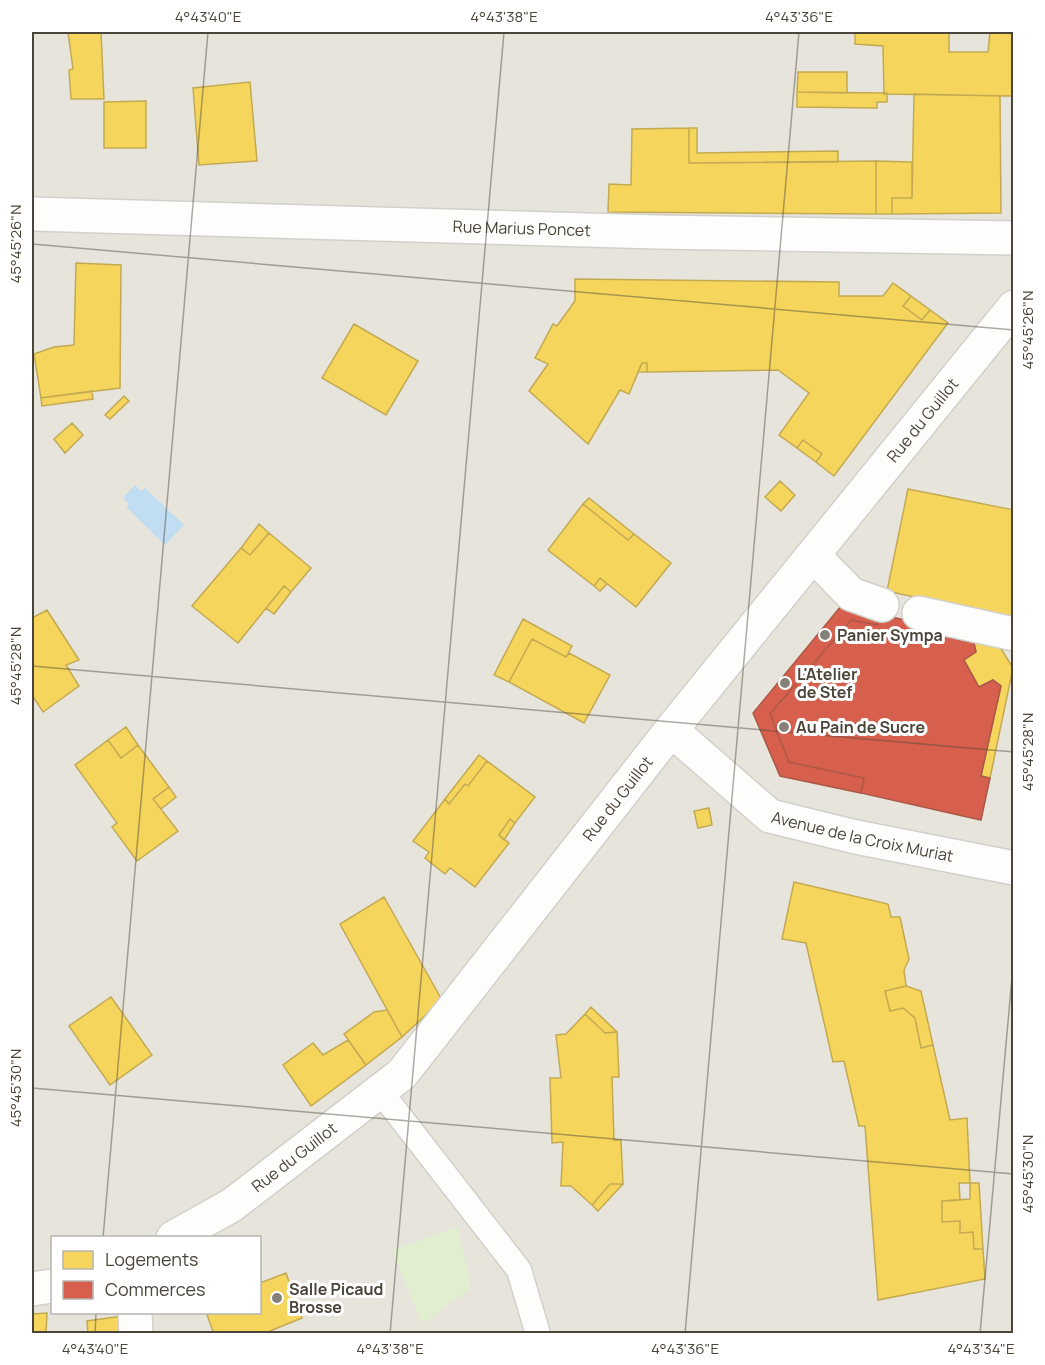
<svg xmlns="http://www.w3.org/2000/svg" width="1045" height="1365" font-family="Manrope,sans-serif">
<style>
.residential{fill:#e7e4dc;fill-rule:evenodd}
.green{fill:#e1eecf}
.water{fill:#c0ddf1}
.homes{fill:#f6d55c;stroke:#c3aa52;stroke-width:1.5}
.shops{fill:#d6604d;stroke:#ac5847;stroke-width:1.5}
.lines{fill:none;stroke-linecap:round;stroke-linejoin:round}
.service-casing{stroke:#d2d0cb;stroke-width:27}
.pedestrian-casing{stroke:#d2d0cb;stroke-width:36}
.minor-casing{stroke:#d2d0cb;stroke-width:36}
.tertiary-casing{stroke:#d2d0cb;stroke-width:36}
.service{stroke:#fdfdfc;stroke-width:24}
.pedestrian{stroke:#fdfdfc;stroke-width:33}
.minor{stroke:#fdfdfc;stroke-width:33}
.tertiary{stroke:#fdfdfc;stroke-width:33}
.ticks{fill:none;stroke:#4b4439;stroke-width:1.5;stroke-opacity:0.45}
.poi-dot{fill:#868178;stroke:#fff;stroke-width:2}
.labels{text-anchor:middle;stroke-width:6;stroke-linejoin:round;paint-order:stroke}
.street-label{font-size:16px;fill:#4b4439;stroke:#fff}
.poi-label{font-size:16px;font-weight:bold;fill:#4b4439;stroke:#fff;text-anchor:start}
.neatline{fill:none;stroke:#4b4439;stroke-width:2}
.ticks-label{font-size:15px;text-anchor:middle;fill:#4b4439}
</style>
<rect width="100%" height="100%" fill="#f4f2ee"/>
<path class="residential" d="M 32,32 L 1013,32 L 1013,1333 L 32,1333 ZM 52,1238 L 260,1238 L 260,1312 L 52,1312 Z"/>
<path class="green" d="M 458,1227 L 471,1288 L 422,1324 L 392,1250 Z"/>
<path class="water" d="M 135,485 L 141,491 L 145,488 L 184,525 L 165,545 L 126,507 L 129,504 L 123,498 Z"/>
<path class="homes" d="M 68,32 L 101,32 L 104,99 L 71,99 L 69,70 L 73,69 Z
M 855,32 L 949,32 L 949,52 L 988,52 L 990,32 L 1014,34 L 1014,96 L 884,94 L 883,46 L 855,44 Z
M 798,72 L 847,72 L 847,93 L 797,92 Z
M 250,82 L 257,161 L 199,165 L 193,88 Z
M 797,92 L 887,93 L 887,102 L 877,102 L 877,108 L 797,107 Z
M 914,94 L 1000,96 L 1001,213 L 892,214 L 892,198 L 912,198 Z
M 146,101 L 146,148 L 104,148 L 104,102 Z
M 689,128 L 697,128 L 697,153 L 838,151 L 838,162 L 689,163 Z
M 689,128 L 689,163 L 876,161 L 876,214 L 608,212 L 609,184 L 631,185 L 632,129 Z
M 876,161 L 912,162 L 912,198 L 892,198 L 892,214 L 876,214 Z
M 76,263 L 121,265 L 120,388 L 41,398 L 34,354 L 54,347 L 74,345 Z
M 575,279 L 839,282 L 839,296 L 883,296 L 893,283 L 911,296 L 903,306 L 922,320 L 930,310 L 948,323 L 834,476 L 816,462 L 822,454 L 803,440 L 797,448 L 779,435 L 809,393 L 778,370 L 647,372 L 647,363 L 642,363 L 629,394 L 620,390 L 588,444 L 529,391 L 548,364 L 535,358 L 553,324 L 557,326 L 575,301 Z
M 911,296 L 930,310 L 922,320 L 903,306 Z
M 354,324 L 418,361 L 386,415 L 322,378 Z
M 642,363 L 647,363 L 647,372 L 638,372 Z
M 92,391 L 93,399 L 42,406 L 41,398 Z
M 124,396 L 129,401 L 110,419 L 105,415 Z
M 72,423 L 83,435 L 65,453 L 54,439 Z
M 803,440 L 822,454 L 816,462 L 797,448 Z
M 780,481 L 795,495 L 781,511 L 765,497 Z
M 908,489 L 1014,510 L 1014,619 L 887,591 Z
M 589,498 L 634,534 L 628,540 L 583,504 Z
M 583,504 L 628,540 L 634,534 L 671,563 L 636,607 L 600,578 L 594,586 L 548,550 Z
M 259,524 L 269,533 L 250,555 L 241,548 Z
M 269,533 L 311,568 L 291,592 L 284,586 L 238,643 L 192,606 L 241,548 L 250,555 Z
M 600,578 L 607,584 L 600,591 L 594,586 Z
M 284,586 L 291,592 L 274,614 L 266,608 Z
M 47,610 L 79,660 L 66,665 L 79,686 L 43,712 L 32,695 L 32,618 Z
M 523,619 L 572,646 L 566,657 L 532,639 L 509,682 L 494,675 Z
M 914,622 L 995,639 L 1013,668 L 990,778 L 981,776 L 1001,686 L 993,680 L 979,687 L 964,660 L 976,652 L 974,643 L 913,630 Z
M 532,639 L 566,657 L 569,653 L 610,675 L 584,723 L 509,682 Z
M 126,727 L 138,745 L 121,758 L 108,740 Z
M 108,740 L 121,758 L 138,745 L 169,787 L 153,799 L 178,831 L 137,861 L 112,827 L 117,823 L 75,765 Z
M 479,755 L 487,761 L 468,786 L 465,784 L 449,804 L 445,799 Z
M 487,761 L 535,797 L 515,823 L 510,819 L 499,835 L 509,843 L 475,887 L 450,868 L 445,874 L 425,858 L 429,852 L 413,841 L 445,799 L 449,804 L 465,784 L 468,786 Z
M 169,787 L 176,797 L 161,809 L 153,799 Z
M 709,808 L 712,825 L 698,828 L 694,811 Z
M 510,819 L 515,823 L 504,840 L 499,835 Z
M 794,882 L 888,904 L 891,917 L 900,917 L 909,959 L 904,970 L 906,986 L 885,991 L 890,1011 L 903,1008 L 915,1018 L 921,1048 L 933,1045 L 950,1120 L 967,1118 L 970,1183 L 959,1183 L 960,1200 L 942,1201 L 942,1222 L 960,1221 L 960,1233 L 973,1232 L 974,1249 L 983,1249 L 985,1279 L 878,1300 L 865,1126 L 859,1126 L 844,1061 L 833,1062 L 806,943 L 782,939 Z
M 384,897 L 442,1000 L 402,1037 L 340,924 Z
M 906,986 L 921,991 L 933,1045 L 921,1048 L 915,1018 L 903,1008 L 890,1011 L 885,991 Z
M 111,997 L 152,1055 L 110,1085 L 69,1026 Z
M 591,1007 L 617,1032 L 605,1033 L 585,1014 Z
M 387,1010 L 402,1037 L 366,1065 L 344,1034 L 374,1012 Z
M 585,1014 L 605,1033 L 617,1032 L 619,1077 L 612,1077 L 614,1140 L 621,1140 L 623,1184 L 610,1184 L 592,1205 L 571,1186 L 561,1186 L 563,1142 L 552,1143 L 551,1110 L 550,1078 L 561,1078 L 556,1035 L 566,1034 Z
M 348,1040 L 366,1065 L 311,1106 L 283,1065 L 313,1043 L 323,1055 Z
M 970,1183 L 979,1183 L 983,1249 L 974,1249 L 973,1232 L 960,1233 L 960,1221 L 942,1222 L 942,1201 L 970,1199 Z
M 610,1184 L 623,1184 L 598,1211 L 592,1205 Z
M 286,1273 L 302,1318 L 270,1331 L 271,1334 L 214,1334 L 206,1312 L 260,1312 L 260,1283 Z
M 47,1313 L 46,1333 L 32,1334 L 32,1314 Z
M 122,1316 L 123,1334 L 88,1334 L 87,1321 Z"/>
<path class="shops" d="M 841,606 L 879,614 L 877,625 L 851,620 L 770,714 L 789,762 L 864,778 L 861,793 L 780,776 L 753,713 Z
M 879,614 L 914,622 L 913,630 L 974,643 L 976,652 L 964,660 L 979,687 L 993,680 L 1001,686 L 981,776 L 990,778 L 981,820 L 861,793 L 864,778 L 789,762 L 770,714 L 851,620 L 877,625 Z"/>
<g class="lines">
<defs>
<path id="service" d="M 380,1091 L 519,1270 L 538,1334"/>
<path id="pedestrian" d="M 813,555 L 851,594 L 882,605
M 919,613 L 1014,634"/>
<g id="minor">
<path id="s1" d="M 32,214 L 657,232 L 1014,238"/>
<path id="s2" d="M 671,730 L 770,816 L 856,837 L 1014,868"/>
<path d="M 135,1312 L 136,1334"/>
</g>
<g id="tertiary">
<path id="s3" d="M 173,1238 L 232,1205 L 402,1074 L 671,730 L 1014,307"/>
<path d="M 32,1289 L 52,1286"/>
</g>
</defs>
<use href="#service" class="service-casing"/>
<use href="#pedestrian" class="pedestrian-casing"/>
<use href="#minor" class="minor-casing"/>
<use href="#tertiary" class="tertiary-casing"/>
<use href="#service" class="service"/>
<use href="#pedestrian" class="pedestrian"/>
<use href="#minor" class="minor"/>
<use href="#tertiary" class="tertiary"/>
</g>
<path class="ticks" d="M 32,244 L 1014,330M 32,666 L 1014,752M 32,1088 L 1014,1174M 103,1238 L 208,32M 95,1334 L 96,1312M 390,1334 L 504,32M 685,1334 L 799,32M 980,1334 L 1014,955"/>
<g class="poi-dot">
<circle cx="825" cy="635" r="6"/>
<circle cx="785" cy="683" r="6"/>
<circle cx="784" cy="727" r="6"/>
<circle cx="277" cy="1298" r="6"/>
</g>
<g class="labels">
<g class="street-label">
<text dy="6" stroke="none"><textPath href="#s1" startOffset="490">Rue Marius Poncet</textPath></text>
<text dy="6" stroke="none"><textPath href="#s3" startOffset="1118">Rue du Guillot</textPath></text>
<text dy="6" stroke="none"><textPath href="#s3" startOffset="632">Rue du Guillot</textPath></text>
<text dy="6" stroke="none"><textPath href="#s2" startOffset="226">Avenue de la Croix Muriat</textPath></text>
<text dy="6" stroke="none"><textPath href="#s3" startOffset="146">Rue du Guillot</textPath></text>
</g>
<g class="poi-label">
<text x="837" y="641">Panier Sympa</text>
<text x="797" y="680">L'Atelier<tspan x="797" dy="18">de Stef</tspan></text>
<text x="796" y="733">Au Pain de Sucre</text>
<text x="289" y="1295">Salle Picaud<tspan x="289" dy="18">Brosse</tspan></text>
</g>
</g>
<rect width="1045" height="1365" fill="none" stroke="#ffffff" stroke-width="66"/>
<rect x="51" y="1236" width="210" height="78" fill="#ffffff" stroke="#b7b4b0" stroke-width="1.5"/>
<rect x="63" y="1251" width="30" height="18" fill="#f6d55c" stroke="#b7b4b0" stroke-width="1.5"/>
<text x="105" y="1266" font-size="18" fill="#4b4439">Logements</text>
<rect x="63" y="1281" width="30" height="18" fill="#d6604d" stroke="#b7b4b0" stroke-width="1.5"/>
<text x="105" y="1296" font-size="18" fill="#4b4439">Commerces</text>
<rect x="33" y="33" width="979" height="1299" class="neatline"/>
<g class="ticks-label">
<text x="208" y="22">4°43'40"E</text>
<text x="504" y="22">4°43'38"E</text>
<text x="799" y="22">4°43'36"E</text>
<text transform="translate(16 244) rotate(-90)" y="5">45°45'26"N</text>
<text transform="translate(1028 330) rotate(-90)" y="5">45°45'26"N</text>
<text transform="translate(16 666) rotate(-90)" y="5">45°45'28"N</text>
<text transform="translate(1028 752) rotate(-90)" y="5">45°45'28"N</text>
<text transform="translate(16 1088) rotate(-90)" y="5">45°45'30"N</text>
<text transform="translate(1028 1174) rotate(-90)" y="5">45°45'30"N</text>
<text x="95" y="1354">4°43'40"E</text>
<text x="390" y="1354">4°43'38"E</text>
<text x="685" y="1354">4°43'36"E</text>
<text x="981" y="1354">4°43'34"E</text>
</g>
</svg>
